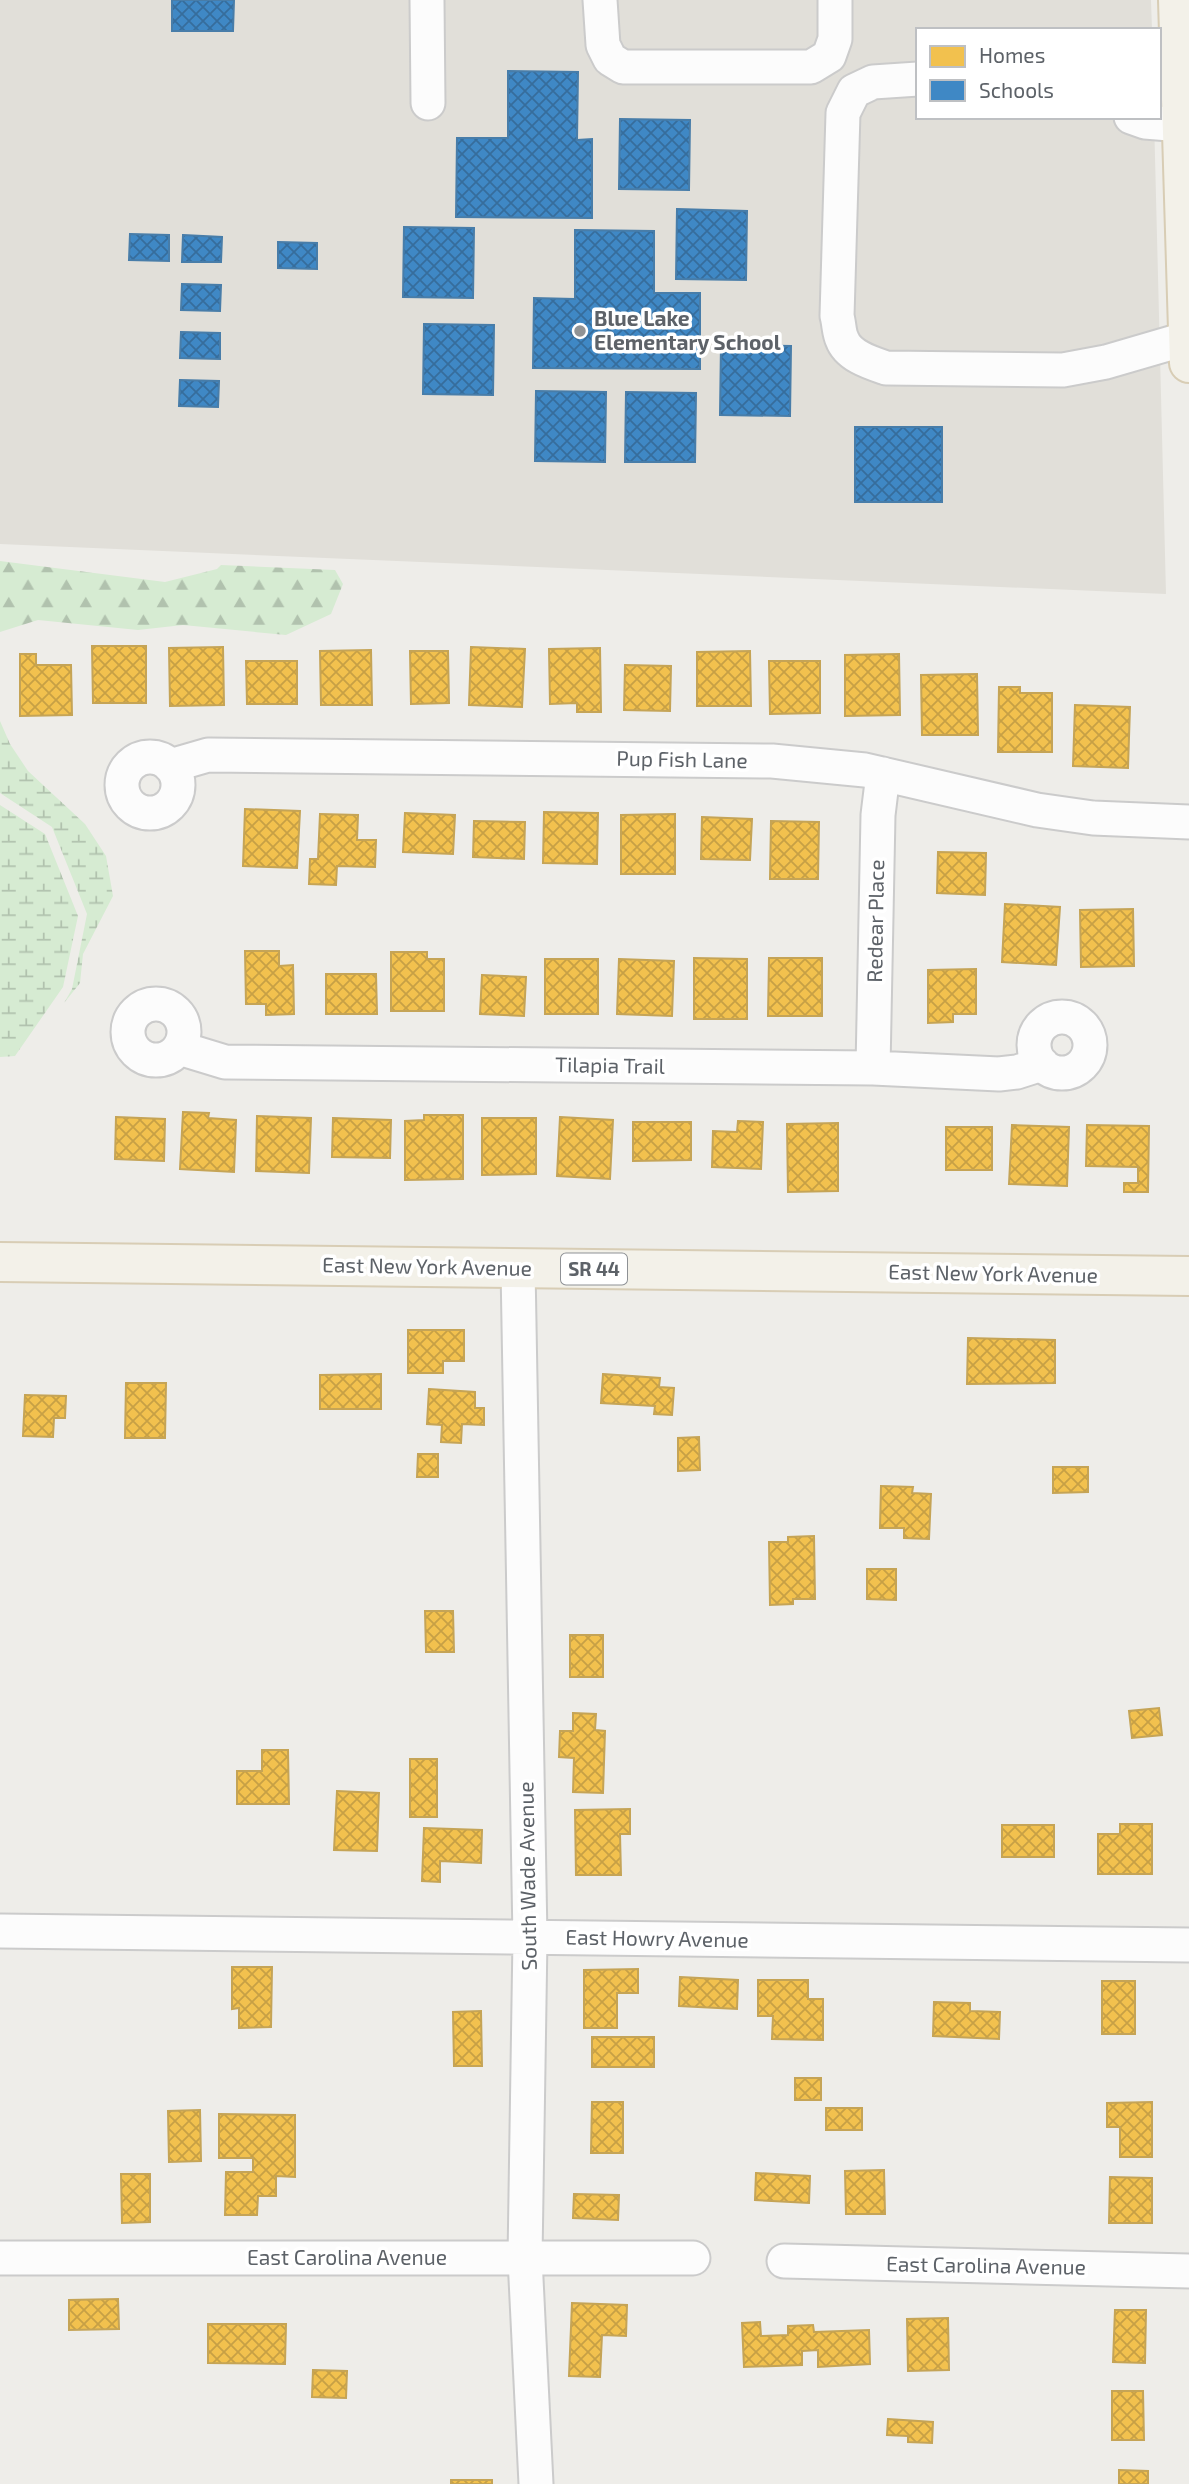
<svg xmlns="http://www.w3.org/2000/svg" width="1189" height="2484" font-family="'Exo 2',sans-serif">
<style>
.education{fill:#e1dfd9}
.forest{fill:url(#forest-firs)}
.wetland{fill:url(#wetland-marsh)}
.homes{fill:url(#homes-cross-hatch);stroke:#c5a456;stroke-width:2}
.schools{fill:url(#schools-cross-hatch);stroke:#487da9;stroke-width:2}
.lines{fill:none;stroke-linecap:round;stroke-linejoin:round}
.minor-casing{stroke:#cbcbcb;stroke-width:37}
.major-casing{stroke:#d8cdb5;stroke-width:42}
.minor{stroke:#fcfcfc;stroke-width:33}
.major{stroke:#f3f1e9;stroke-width:38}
.poi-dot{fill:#909395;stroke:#fff;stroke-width:2.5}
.labels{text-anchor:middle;stroke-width:7;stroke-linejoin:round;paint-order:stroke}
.shield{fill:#fff;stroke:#8e9195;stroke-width:2}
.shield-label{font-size:19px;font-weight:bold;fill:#5d6268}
.poi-label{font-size:21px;font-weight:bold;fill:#5d6268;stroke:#fff;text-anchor:start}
.street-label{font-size:21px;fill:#5d6268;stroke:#fff}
</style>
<defs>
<pattern id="forest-firs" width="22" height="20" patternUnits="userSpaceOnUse" patternTransform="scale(1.75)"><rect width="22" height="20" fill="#d6ebd2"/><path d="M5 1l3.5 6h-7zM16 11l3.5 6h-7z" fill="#b1c2ae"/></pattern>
<pattern id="wetland-marsh" width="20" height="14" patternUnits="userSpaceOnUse" patternTransform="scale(1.75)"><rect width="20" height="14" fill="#d6ebd2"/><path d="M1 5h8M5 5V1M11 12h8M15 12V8" fill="none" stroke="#b1c2ae"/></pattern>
<pattern id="homes-cross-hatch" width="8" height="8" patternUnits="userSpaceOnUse" patternTransform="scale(1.75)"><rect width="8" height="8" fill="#f2c14e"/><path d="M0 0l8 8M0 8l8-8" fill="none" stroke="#c7a045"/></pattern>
<pattern id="schools-cross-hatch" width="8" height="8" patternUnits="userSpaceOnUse" patternTransform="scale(1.75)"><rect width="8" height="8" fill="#3f88c5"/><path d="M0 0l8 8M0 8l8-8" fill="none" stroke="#366d9c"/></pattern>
</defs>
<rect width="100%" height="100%" fill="#eeede9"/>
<path class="education" d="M 0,0 L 1151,0 L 1152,30 L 918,30 L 918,117 L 1154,117 L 1166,594 L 0,544 Z"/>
<path class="forest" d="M 0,561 L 165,582 L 217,569 L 221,565 L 335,570 L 343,584 L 331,614 L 286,635 L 183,625 L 138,630 L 38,620 L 0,632 Z"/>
<path class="wetland" d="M 0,721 L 10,744 L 28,771 L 85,824 L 106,856 L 113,896 L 83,954 L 80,983 L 64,1003 L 72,989 L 87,914 L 52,827 L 0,793 Z
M 0,805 L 45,834 L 78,916 L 63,987 L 15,1056 L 0,1057 Z"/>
<path class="homes" d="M 92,646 L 146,646 L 146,703 L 93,703 Z
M 223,647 L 224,705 L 170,706 L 169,648 Z
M 471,647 L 525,649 L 522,707 L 469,705 Z
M 600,648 L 601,712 L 577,712 L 577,703 L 550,704 L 549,649 Z
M 371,650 L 372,705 L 321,705 L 320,651 Z
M 410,651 L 448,651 L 449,703 L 411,704 Z
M 750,651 L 751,706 L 697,706 L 697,652 Z
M 20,654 L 36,654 L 36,665 L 71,665 L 72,715 L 20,716 Z
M 899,654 L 900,715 L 845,716 L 845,655 Z
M 246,661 L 297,661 L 297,704 L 247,704 Z
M 769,661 L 820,661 L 820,713 L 770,714 Z
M 625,665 L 671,666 L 670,711 L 624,710 Z
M 977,674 L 978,735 L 922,735 L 921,675 Z
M 999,687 L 1020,687 L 1020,693 L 1052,693 L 1052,752 L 998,752 Z
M 1075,705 L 1130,707 L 1128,768 L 1073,766 Z
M 245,809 L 300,811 L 297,868 L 243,866 Z
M 544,812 L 598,813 L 597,864 L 543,863 Z
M 405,813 L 455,815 L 453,854 L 403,852 Z
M 320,814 L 358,815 L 357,840 L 376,840 L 375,867 L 337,866 L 336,885 L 309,884 L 310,859 L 318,859 Z
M 675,814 L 675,874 L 621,874 L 621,815 Z
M 702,817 L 752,819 L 750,860 L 701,859 Z
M 474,821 L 525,822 L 524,859 L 473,857 Z
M 771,821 L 819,822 L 818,879 L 770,879 Z
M 938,852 L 986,853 L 985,895 L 937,893 Z
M 1005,904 L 1060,907 L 1056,965 L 1002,962 Z
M 1133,909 L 1134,966 L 1081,967 L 1080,910 Z
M 245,951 L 279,951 L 279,966 L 293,965 L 294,1014 L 266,1015 L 266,1004 L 246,1004 Z
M 391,952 L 427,952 L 427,959 L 444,959 L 444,1011 L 391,1011 Z
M 694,958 L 747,959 L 747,1019 L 694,1019 Z
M 769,958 L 822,958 L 822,1016 L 768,1016 Z
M 545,959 L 598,959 L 598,1014 L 545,1014 Z
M 619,959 L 674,961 L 672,1016 L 617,1014 Z
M 976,969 L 976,1014 L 953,1014 L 953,1022 L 928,1023 L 928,970 Z
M 326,974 L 376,974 L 377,1014 L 326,1014 Z
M 482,975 L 526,977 L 524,1016 L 480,1014 Z
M 183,1112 L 209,1113 L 208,1118 L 236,1120 L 234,1172 L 180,1169 Z
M 424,1115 L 463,1115 L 463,1179 L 405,1180 L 405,1121 L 424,1120 Z
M 257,1116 L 311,1118 L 309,1173 L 256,1171 Z
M 116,1117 L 165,1119 L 164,1161 L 115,1159 Z
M 560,1117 L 613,1120 L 610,1179 L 557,1176 Z
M 333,1118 L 391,1120 L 390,1158 L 332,1157 Z
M 482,1118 L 536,1118 L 536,1174 L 482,1175 Z
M 738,1121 L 763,1122 L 761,1169 L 712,1167 L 713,1131 L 737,1132 Z
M 633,1122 L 691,1122 L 691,1160 L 633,1161 Z
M 838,1123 L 838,1191 L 788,1192 L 787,1124 Z
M 1012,1125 L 1069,1127 L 1067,1186 L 1009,1184 Z
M 1087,1125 L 1149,1126 L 1148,1192 L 1124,1192 L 1124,1183 L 1138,1183 L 1138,1167 L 1086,1166 Z
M 946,1127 L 992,1127 L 992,1170 L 946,1170 Z
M 408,1330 L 464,1330 L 464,1361 L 443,1361 L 443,1373 L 408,1373 Z
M 968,1338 L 1055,1340 L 1055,1383 L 967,1384 Z
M 381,1374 L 381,1409 L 320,1409 L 320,1375 Z
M 603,1374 L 660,1378 L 659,1387 L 674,1388 L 672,1415 L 654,1414 L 655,1406 L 601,1403 Z
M 126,1383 L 166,1383 L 165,1438 L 125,1438 Z
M 429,1389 L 475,1392 L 475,1408 L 484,1408 L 484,1425 L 462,1424 L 461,1443 L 441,1442 L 442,1425 L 427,1424 Z
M 25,1395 L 66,1396 L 65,1418 L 54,1418 L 53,1437 L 23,1436 Z
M 699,1437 L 700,1470 L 678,1471 L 678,1438 Z
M 418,1454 L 438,1454 L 438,1477 L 417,1477 Z
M 1053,1467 L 1088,1467 L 1088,1492 L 1053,1493 Z
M 881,1486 L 913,1487 L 912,1493 L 931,1494 L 929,1539 L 904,1538 L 904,1528 L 880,1528 Z
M 814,1536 L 815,1599 L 793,1599 L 793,1604 L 770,1605 L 769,1542 L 788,1542 L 788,1537 Z
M 867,1569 L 896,1569 L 896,1600 L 867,1599 Z
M 425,1611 L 453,1611 L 454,1652 L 426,1652 Z
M 570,1635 L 603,1635 L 603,1677 L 570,1677 Z
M 1159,1708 L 1162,1735 L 1132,1738 L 1129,1711 Z
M 573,1713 L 596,1714 L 595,1730 L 605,1731 L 603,1793 L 573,1792 L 574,1758 L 559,1757 L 560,1731 L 573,1731 Z
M 262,1750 L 288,1750 L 289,1804 L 237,1804 L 237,1771 L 262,1771 Z
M 410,1759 L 437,1759 L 437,1817 L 410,1817 Z
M 337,1791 L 379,1793 L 377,1851 L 334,1850 Z
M 630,1809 L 630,1834 L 620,1834 L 621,1875 L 576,1875 L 575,1810 Z
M 1120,1824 L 1152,1824 L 1152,1874 L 1098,1874 L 1098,1834 L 1120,1834 Z
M 1002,1825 L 1054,1825 L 1054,1857 L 1002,1857 Z
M 424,1828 L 482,1830 L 481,1863 L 440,1861 L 440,1882 L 422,1881 Z
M 232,1967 L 272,1967 L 271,2027 L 239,2028 L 239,2008 L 232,2009 Z
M 638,1969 L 638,1993 L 617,1993 L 617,2028 L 584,2028 L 584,1970 Z
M 680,1977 L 738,1980 L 737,2009 L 679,2006 Z
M 758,1980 L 808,1980 L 808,1999 L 823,1999 L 823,2040 L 772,2039 L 773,2016 L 758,2016 Z
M 1102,1981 L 1135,1981 L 1135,2034 L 1102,2034 Z
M 934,2002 L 970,2003 L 970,2011 L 1000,2012 L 999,2039 L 933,2036 Z
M 481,2011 L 482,2066 L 454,2066 L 453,2012 Z
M 592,2037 L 654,2037 L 654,2067 L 592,2067 Z
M 795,2078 L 821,2078 L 821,2100 L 795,2100 Z
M 592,2102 L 623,2102 L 623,2153 L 591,2153 Z
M 1152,2102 L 1152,2157 L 1120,2157 L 1120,2127 L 1107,2127 L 1107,2103 Z
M 826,2108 L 862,2108 L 862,2130 L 826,2130 Z
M 200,2110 L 201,2161 L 169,2162 L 168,2111 Z
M 219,2114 L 295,2115 L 295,2177 L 276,2176 L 276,2196 L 258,2196 L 257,2215 L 225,2215 L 226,2172 L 253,2172 L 253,2158 L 219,2158 Z
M 884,2170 L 885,2214 L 846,2214 L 845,2171 Z
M 756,2173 L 810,2176 L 809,2203 L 755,2200 Z
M 121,2174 L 150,2174 L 150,2222 L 122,2223 Z
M 1110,2177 L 1152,2178 L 1152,2223 L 1109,2223 Z
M 574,2194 L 619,2195 L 618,2220 L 573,2218 Z
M 118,2299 L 119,2329 L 69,2330 L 69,2300 Z
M 572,2303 L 627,2305 L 626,2336 L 602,2335 L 600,2377 L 569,2376 Z
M 1115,2310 L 1146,2310 L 1145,2363 L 1113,2362 Z
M 948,2318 L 949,2370 L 908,2371 L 907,2319 Z
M 760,2322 L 761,2336 L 788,2335 L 788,2326 L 813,2325 L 814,2332 L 869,2330 L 870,2364 L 818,2367 L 818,2350 L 802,2351 L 802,2365 L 744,2367 L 742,2323 Z
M 208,2324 L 286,2324 L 285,2364 L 208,2363 Z
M 313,2370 L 347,2371 L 346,2398 L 312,2397 Z
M 1112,2391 L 1143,2391 L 1144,2440 L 1112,2440 Z
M 888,2419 L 933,2422 L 932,2443 L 908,2442 L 908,2436 L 887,2435 Z
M 1119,2470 L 1148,2471 L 1148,2484 L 1119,2484 Z
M 451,2480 L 492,2480 L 492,2484 L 451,2484 Z"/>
<path class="schools" d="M 172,0 L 234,0 L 233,31 L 172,31 Z
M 508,71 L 578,72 L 577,140 L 592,139 L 592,218 L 456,217 L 457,138 L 508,138 Z
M 620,119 L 690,120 L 689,190 L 619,189 Z
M 677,209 L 747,211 L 746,280 L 676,279 Z
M 404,227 L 474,228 L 473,298 L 403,297 Z
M 575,230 L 654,231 L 654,293 L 700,293 L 700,369 L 533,368 L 534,298 L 575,299 Z
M 130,234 L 169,235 L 169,261 L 129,260 Z
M 183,235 L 222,237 L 221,262 L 182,262 Z
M 278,242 L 317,243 L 317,269 L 278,268 Z
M 182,284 L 221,285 L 220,311 L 181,310 Z
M 424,324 L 494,325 L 493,395 L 423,394 Z
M 181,332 L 220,333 L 220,359 L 180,358 Z
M 721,345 L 791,346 L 790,416 L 720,415 Z
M 180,380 L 219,381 L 218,407 L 179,406 Z
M 536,391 L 606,392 L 605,462 L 535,461 Z
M 626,392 L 696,393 L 695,462 L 625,462 Z
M 855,427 L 942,427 L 942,502 L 855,502 Z"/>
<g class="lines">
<defs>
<path id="minor" d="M 427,0 L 428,103
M 600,0 L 603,45 L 610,59 L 623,67 L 811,67 L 829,56 L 835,39 L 835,0
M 918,79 L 873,82 L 854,91 L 843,113 L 837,316 C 839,323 839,333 842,339 C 848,356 871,363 886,368 L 1063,370 L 1106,362 L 1188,338
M 1131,117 L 1145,122 L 1182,125
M122 785a28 28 0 1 1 56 0a28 28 0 1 1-56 0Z
M 170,766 L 208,755 L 772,761 L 865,770 L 1037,810 L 1093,818 L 1189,822
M128 1032a28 28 0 1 1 56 0a28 28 0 1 1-56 0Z
M1034 1045a28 28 0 1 1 56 0a28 28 0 1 1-56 0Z
M 179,1048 L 225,1062 L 873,1068 L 999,1074 L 1017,1072 L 1042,1064
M 873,1068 L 878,815 L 883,774
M 518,1268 L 530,1938 L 525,2258 L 536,2484
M 0,1931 L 1189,1945
M 0,2258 L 693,2258
M 784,2261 L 1189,2271"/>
<path id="major" d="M 1178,0 L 1189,363
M 0,1262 L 1189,1276"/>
</defs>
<use href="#minor" class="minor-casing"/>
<use href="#major" class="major-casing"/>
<use href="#minor" class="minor"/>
<use href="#major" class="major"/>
</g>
<circle class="poi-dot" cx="580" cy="331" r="7"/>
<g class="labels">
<rect class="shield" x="561" y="1253.5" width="66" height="31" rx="5"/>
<g class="shield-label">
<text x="594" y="1276">SR 44</text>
</g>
<g class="poi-label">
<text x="594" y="326">Blue Lake<tspan x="594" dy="24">Elementary School</tspan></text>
</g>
<g class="street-label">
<text transform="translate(682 760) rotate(1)" y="7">Pup Fish Lane</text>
<text transform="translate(876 921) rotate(-89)" y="7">Redear Place</text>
<text transform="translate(610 1066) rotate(1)" y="7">Tilapia Trail</text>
<text transform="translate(427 1267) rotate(1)" y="7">East New York Avenue</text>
<text transform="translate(993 1274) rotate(1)" y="7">East New York Avenue</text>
<text transform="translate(528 1876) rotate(-91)" y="7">South Wade Avenue</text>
<text transform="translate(657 1939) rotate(1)" y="7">East Howry Avenue</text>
<text x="347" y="2265">East Carolina Avenue</text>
<text transform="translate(986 2266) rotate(1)" y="7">East Carolina Avenue</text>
</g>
</g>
<rect x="916" y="28" width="245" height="91" fill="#ffffff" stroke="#bec0c3" stroke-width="2"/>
<rect x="930" y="46" width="35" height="21" fill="#f2c14e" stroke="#bec0c3" stroke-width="2"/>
<text x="979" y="63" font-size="21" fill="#5d6268">Homes</text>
<rect x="930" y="80" width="35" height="21" fill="#3f88c5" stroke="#bec0c3" stroke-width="2"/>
<text x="979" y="98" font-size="21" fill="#5d6268">Schools</text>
</svg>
